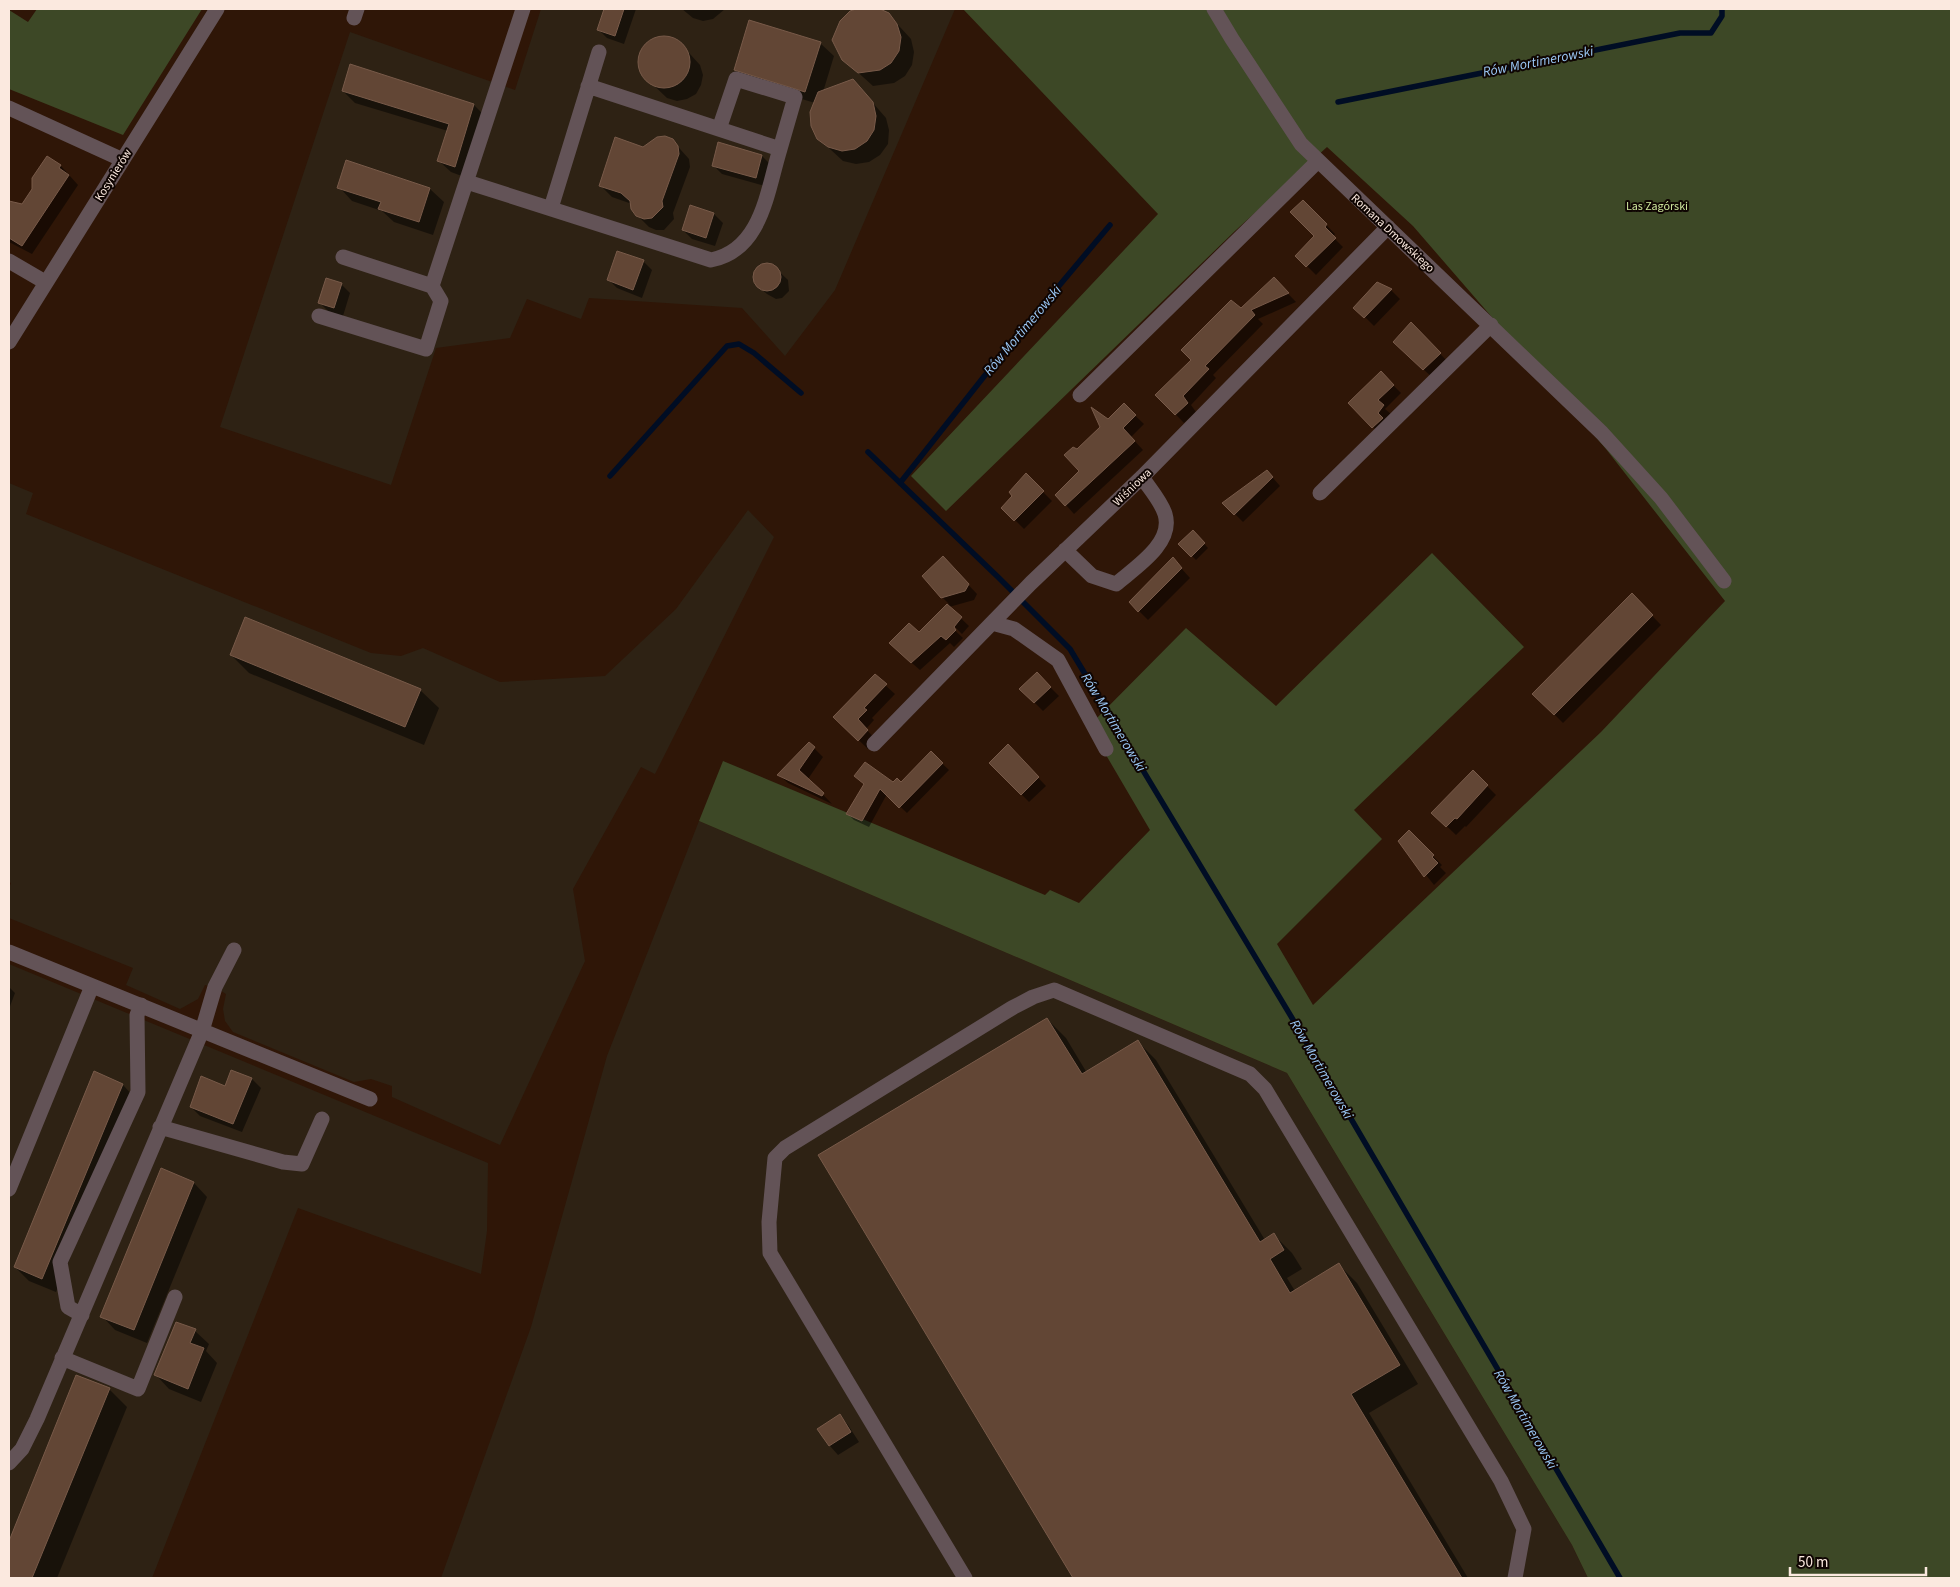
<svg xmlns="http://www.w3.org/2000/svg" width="1960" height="1587" font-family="'Source Sans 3',sans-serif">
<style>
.industrial{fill:#2e2214}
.green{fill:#3d4826}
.shadow{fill:#0007}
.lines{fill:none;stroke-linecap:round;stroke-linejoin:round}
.stream{stroke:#000d24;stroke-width:5.5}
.building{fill:#624635;stroke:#785a49}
.minor{stroke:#635357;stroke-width:15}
.labels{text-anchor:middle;stroke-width:4;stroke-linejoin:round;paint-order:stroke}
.street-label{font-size:12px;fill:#fbe9df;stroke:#0f0502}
.park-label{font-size:12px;fill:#cfe79d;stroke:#0f0502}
.water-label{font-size:14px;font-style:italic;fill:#9bc8f6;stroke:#0f0502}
</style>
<rect width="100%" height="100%" fill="#2f1607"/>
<path class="industrial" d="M 541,9 L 955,9 L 835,290 L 785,356 L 742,308 L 589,298 L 581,319 L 527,299 L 510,338 L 436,348 L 391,485 L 220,427 L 350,32 L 515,90 Z
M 9,483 L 33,493 L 26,514 L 371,653 L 401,656 L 423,648 L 500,682 L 605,676 L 676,609 L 748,510 L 774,537 L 655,774 L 641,767 L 573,889 L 585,961 L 500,1145 L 392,1097 L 392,1086 L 371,1079 L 354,1082 L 233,1032 L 225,1021 L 223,1009 L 226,994 L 215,987 L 205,985 L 198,999 L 180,1009 L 126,985 L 133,968 L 9,918 L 9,888 L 11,883 L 9,882 Z
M 699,821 L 1287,1073 L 1572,1545 L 1588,1578 L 441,1578 L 531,1327 L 607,1056 Z
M 9,964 L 488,1163 L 487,1231 L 481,1274 L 298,1208 L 152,1578 L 9,1578 Z"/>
<path class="green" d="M 37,9 L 202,9 L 123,135 L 9,89 L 9,10 L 28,22 Z
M 963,9 L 1951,9 L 1951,1578 L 1588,1578 L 1572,1545 L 1287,1073 L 699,821 L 723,761 L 1045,895 L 1050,890 L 1079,903 L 1150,830 L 1089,726 L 1186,628 L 1276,706 L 1432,553 L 1524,647 L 1354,810 L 1382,839 L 1277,944 L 1313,1005 L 1601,732 L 1725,601 L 1606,449 L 1413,226 L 1327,147 L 1236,230 L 946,511 L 911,476 L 1158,214 Z"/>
<path class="shadow" d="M 605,9 L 636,9 L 624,44 L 607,38 L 598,29 Z
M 682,9 L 725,9 L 713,19 L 703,21 L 693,18 Z
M 859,9 L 877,9 L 888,14 L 911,39 L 914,52 L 912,65 L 905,76 L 894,83 L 873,86 L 843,59 L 850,12 Z
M 660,37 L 670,38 L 679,42 L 700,65 L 703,75 L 701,85 L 696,94 L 687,99 L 677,101 L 667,98 L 645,77 L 640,68 L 639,58 L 643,48 L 650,41 Z
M 820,43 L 834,56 L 823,92 L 853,80 L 886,118 L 889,130 L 888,144 L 880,155 L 869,162 L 856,164 L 843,161 L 818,138 L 815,103 L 749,83 L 736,70 Z
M 351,66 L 474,105 L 486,117 L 467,178 L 451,172 L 439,161 L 448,131 L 355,103 L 343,91 Z
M 672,140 L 689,159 L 690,167 L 673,213 L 674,219 L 664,230 L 656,230 L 649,227 L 637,215 L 632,204 L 612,197 L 600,185 L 643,148 Z
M 719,144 L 762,156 L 771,165 L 765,186 L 722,174 L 713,165 Z
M 47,158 L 61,166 L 78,185 L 32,254 L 9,242 L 9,202 L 23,206 L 33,189 Z
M 347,162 L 430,189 L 444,202 L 433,235 L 394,222 L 382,211 L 352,201 L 339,187 Z
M 1303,201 L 1335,234 L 1333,237 L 1343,247 L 1316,275 L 1297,256 L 1316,236 Z
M 691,207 L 714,214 L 723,223 L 715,246 L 692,239 L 683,230 Z
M 643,261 L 652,270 L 642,298 L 617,288 L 608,279 Z
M 771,264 L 788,280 L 789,291 L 782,298 L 776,299 L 767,294 L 757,285 L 754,274 L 760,266 Z
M 1274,279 L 1296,302 L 1258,319 L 1263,324 L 1213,375 L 1216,378 L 1191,405 L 1196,412 L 1184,423 L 1157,395 Z
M 1377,283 L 1391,290 L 1400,299 L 1374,326 L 1364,316 Z
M 341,284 L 350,293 L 343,316 L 329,312 L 320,303 Z
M 1411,324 L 1448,362 L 1433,378 L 1403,351 Z
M 1381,373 L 1401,393 L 1385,409 L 1391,414 L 1381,435 L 1350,403 Z
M 1124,405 L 1144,424 L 1131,437 L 1143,450 L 1074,514 L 1066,505 L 1081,471 L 1077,451 Z
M 1267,471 L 1280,486 L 1243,522 L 1224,503 Z
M 1026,475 L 1052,501 L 1024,529 L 1003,508 L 1014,496 Z
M 1193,532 L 1208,548 L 1196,560 L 1180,544 Z
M 943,558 L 977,594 L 974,600 L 949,607 L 969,626 L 962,634 L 950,622 L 948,624 L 963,638 L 954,647 L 950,643 L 920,670 L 898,651 L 949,604 L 942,597 Z
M 1181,568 L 1190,578 L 1148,620 L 1130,602 Z
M 1632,595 L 1661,625 L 1563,723 L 1534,694 Z
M 231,655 L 420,690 L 439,708 L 424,745 L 249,673 Z
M 1037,674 L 1059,696 L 1043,711 L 1021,689 Z
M 875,676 L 895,694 L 872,718 L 874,720 L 866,729 L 876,740 L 868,749 L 844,726 Z
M 1008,746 L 1046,786 L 1029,802 L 991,763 Z
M 814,748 L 823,757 L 808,779 L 832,804 L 788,783 L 779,775 Z
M 931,753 L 949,770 L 907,813 L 887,794 L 869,827 L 854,820 L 848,814 L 865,785 L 901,783 Z
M 1473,772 L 1496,795 L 1466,827 L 1465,826 L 1456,835 L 1433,813 Z
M 1408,832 L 1442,865 L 1440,867 L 1446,873 L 1434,885 L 1399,841 Z
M 9,987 L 15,993 L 9,1009 Z
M 1047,1019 L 1066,1038 L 1087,1073 L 1138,1042 L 1156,1060 L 1265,1240 L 1274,1235 L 1292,1253 L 1302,1269 L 1287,1278 L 1295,1291 L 1339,1265 L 1357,1283 L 1418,1384 L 1369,1413 L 1468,1578 L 1075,1578 L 820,1155 Z
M 232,1072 L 252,1079 L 261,1088 L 242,1132 L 200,1116 L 191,1107 L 226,1087 Z
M 94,1073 L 123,1085 L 136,1099 L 56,1292 L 29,1281 L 15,1267 Z
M 162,1170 L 194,1183 L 207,1197 L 147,1343 L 115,1330 L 102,1316 Z
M 195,1331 L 209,1344 L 206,1351 L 217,1363 L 201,1402 L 169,1389 L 156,1375 Z
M 77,1376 L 109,1389 L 127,1407 L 57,1578 L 9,1578 L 9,1544 Z
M 840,1416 L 848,1425 L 859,1442 L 838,1455 L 830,1446 Z"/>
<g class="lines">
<path class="stream" d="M 1338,102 L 1680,33 L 1711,33 L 1722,16 L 1722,9
M 868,452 L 999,578 L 1070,649 L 1292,1018 L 1620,1578
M 610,476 L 727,346 L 739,344 L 754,353 L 801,393
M 900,483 L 1001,355 L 1110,225"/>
</g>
<path class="building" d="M 604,9 L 624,9 L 615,36 L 597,30 Z
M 856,9 L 880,9 L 889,13 L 897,24 L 901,37 L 899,51 L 891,63 L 880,70 L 858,73 L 842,60 L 832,40 L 840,21 L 850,11 Z
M 749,20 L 821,42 L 805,92 L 734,70 Z
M638 62a26 26 0 1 1 52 0a26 26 0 1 1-52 0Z
M 350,64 L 474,104 L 455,167 L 437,161 L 449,124 L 342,91 Z
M 853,79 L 873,102 L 876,116 L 874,130 L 867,141 L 855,149 L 842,151 L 828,147 L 817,139 L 811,126 L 810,112 L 818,92 Z
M 665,136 L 673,139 L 678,146 L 679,154 L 662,201 L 663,207 L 652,218 L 644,219 L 636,216 L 631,209 L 630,201 L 621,193 L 599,186 L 615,137 L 643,147 L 657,137 Z
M 718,142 L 762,155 L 756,178 L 712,166 Z
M 47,156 L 61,165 L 59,168 L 69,175 L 22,246 L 9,238 L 9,201 L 22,204 L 32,189 L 32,178 Z
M 346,160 L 430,188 L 419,222 L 378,209 L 381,202 L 337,188 Z
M 1303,200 L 1327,224 L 1325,227 L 1336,238 L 1306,267 L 1295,256 L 1314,236 L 1290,212 Z
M 690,205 L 714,213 L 706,238 L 682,230 Z
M 617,251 L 644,260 L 633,290 L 607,280 Z
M753 277a14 14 0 1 1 28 0a14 14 0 1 1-28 0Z
M 1274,277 L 1289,293 L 1251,310 L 1255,315 L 1205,366 L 1209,369 L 1183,396 L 1188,403 L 1175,415 L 1155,395 L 1191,360 L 1181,350 L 1231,300 L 1241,308 Z
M 326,278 L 342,283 L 334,308 L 318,303 Z
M 1377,282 L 1392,289 L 1364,318 L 1353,308 Z
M 1411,322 L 1441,353 L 1423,370 L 1393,342 Z
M 1381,371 L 1394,385 L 1378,400 L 1384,405 L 1378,413 L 1383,418 L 1372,428 L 1348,403 Z
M 1124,403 L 1136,415 L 1123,428 L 1135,441 L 1065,506 L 1055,495 L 1079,471 L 1064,455 L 1073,447 L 1077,449 L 1100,427 L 1091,407 L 1108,419 Z
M 1267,470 L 1273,477 L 1234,515 L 1222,503 Z
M 1026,473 L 1044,491 L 1014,521 L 1001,508 L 1012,496 L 1009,492 Z
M 1193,530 L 1205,543 L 1191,557 L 1178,544 Z
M 943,556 L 969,584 L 965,591 L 941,598 L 922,576 Z
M 1173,557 L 1182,568 L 1138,612 L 1129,602 Z
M 1632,593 L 1653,615 L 1554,715 L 1532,694 Z
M 947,604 L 962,617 L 954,627 L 956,630 L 946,640 L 941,636 L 911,663 L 889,643 L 909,623 L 919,632 Z
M 245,617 L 421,689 L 405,727 L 230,655 Z
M 1037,672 L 1051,687 L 1034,703 L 1019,689 Z
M 875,674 L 887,684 L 864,708 L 867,710 L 858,719 L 868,730 L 858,741 L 833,717 Z
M 809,742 L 815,747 L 799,770 L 824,793 L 822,796 L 777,775 Z
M 1008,744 L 1039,777 L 1021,795 L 989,763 Z
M 931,751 L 943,763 L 899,808 L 880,789 L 862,821 L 846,814 L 864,784 L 854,776 L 865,762 L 893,782 L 897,778 L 901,782 Z
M 1473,770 L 1488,785 L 1457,819 L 1455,818 L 1446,827 L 1431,813 Z
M 1409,830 L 1434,855 L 1432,857 L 1438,863 L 1424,877 L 1398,841 Z
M 1047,1018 L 1082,1074 L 1138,1040 L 1260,1242 L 1274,1233 L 1284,1250 L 1270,1259 L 1290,1293 L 1339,1263 L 1400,1365 L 1351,1394 L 1462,1578 L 1073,1578 L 818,1155 Z
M 231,1070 L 252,1078 L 233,1124 L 190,1107 L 201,1076 L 225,1086 Z
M 94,1071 L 123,1084 L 42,1279 L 14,1267 Z
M 161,1168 L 194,1182 L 134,1330 L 100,1317 Z
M 176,1322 L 196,1329 L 190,1343 L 204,1348 L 188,1389 L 154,1375 Z
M 76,1375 L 110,1388 L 32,1578 L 9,1578 L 9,1541 Z
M 840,1414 L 851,1432 L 829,1446 L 817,1429 Z"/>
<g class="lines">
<path class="minor" d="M 1214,9 L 1232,39 L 1301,144 L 1602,433 L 1661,498 L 1724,581
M 354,18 L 357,9
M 588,86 L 780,149 L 795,97 L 736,79 L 719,129
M 9,108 L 123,160
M 467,182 L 711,260 C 762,250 767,191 780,149
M 551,208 L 599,52
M 343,257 L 432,286 L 523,9
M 9,261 L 45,282
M 319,316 L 426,349 L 441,301 L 432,286
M 9,342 L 217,9
M 1080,395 L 1318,161
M 1320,493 L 1491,325
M 1065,550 L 1092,576 L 1116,584 C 1136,567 1174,543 1165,514 C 1161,501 1149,488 1142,477
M 992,623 L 1014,629 L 1058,660 L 1106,749
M 874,744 L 1031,583 L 1142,477 L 1388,227
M 9,952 L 370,1099
M 160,1127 L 283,1162 L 302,1164 L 322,1119
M 9,1189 L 92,986
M 82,1315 L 68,1307 L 60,1262 L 138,1092 L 137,1015 L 141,1005
M 62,1358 L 138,1389 L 175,1297
M 9,1463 L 22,1449 L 37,1419 L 202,1031 L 215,987 L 234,950
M 965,1578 L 770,1253 L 769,1222 L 775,1158 L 785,1148 L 1012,1008 L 1033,997 L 1054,990 L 1250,1074 L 1265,1089 L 1501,1481 L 1524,1529 L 1515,1578"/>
</g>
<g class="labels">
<g class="street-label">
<text transform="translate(113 175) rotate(-58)" y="4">Kosynierów</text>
<text transform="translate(1393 233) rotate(43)" y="4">Romana Dmowskiego</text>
<text transform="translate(1132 487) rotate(-44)" y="4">Wiśniowa</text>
</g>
<g class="park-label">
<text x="1657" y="210">Las Zagórski</text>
</g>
<g class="water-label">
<text transform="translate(1538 61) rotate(-11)" y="5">Rów Mortimerowski</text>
<text transform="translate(1022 330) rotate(-50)" y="5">Rów Mortimerowski</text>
<text transform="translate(1114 722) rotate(59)" y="5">Rów Mortimerowski</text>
<text transform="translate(1322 1069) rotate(60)" y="5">Rów Mortimerowski</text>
<text transform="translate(1526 1419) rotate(60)" y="5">Rów Mortimerowski</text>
</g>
</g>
<rect width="1960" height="1587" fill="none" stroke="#fbe9df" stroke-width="20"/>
<path d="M1790 1567v8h136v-8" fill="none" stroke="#fbe9df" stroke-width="2.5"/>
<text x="1798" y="1567" font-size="15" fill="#fbe9df" stroke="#0f0502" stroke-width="4" paint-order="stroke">50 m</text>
</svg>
